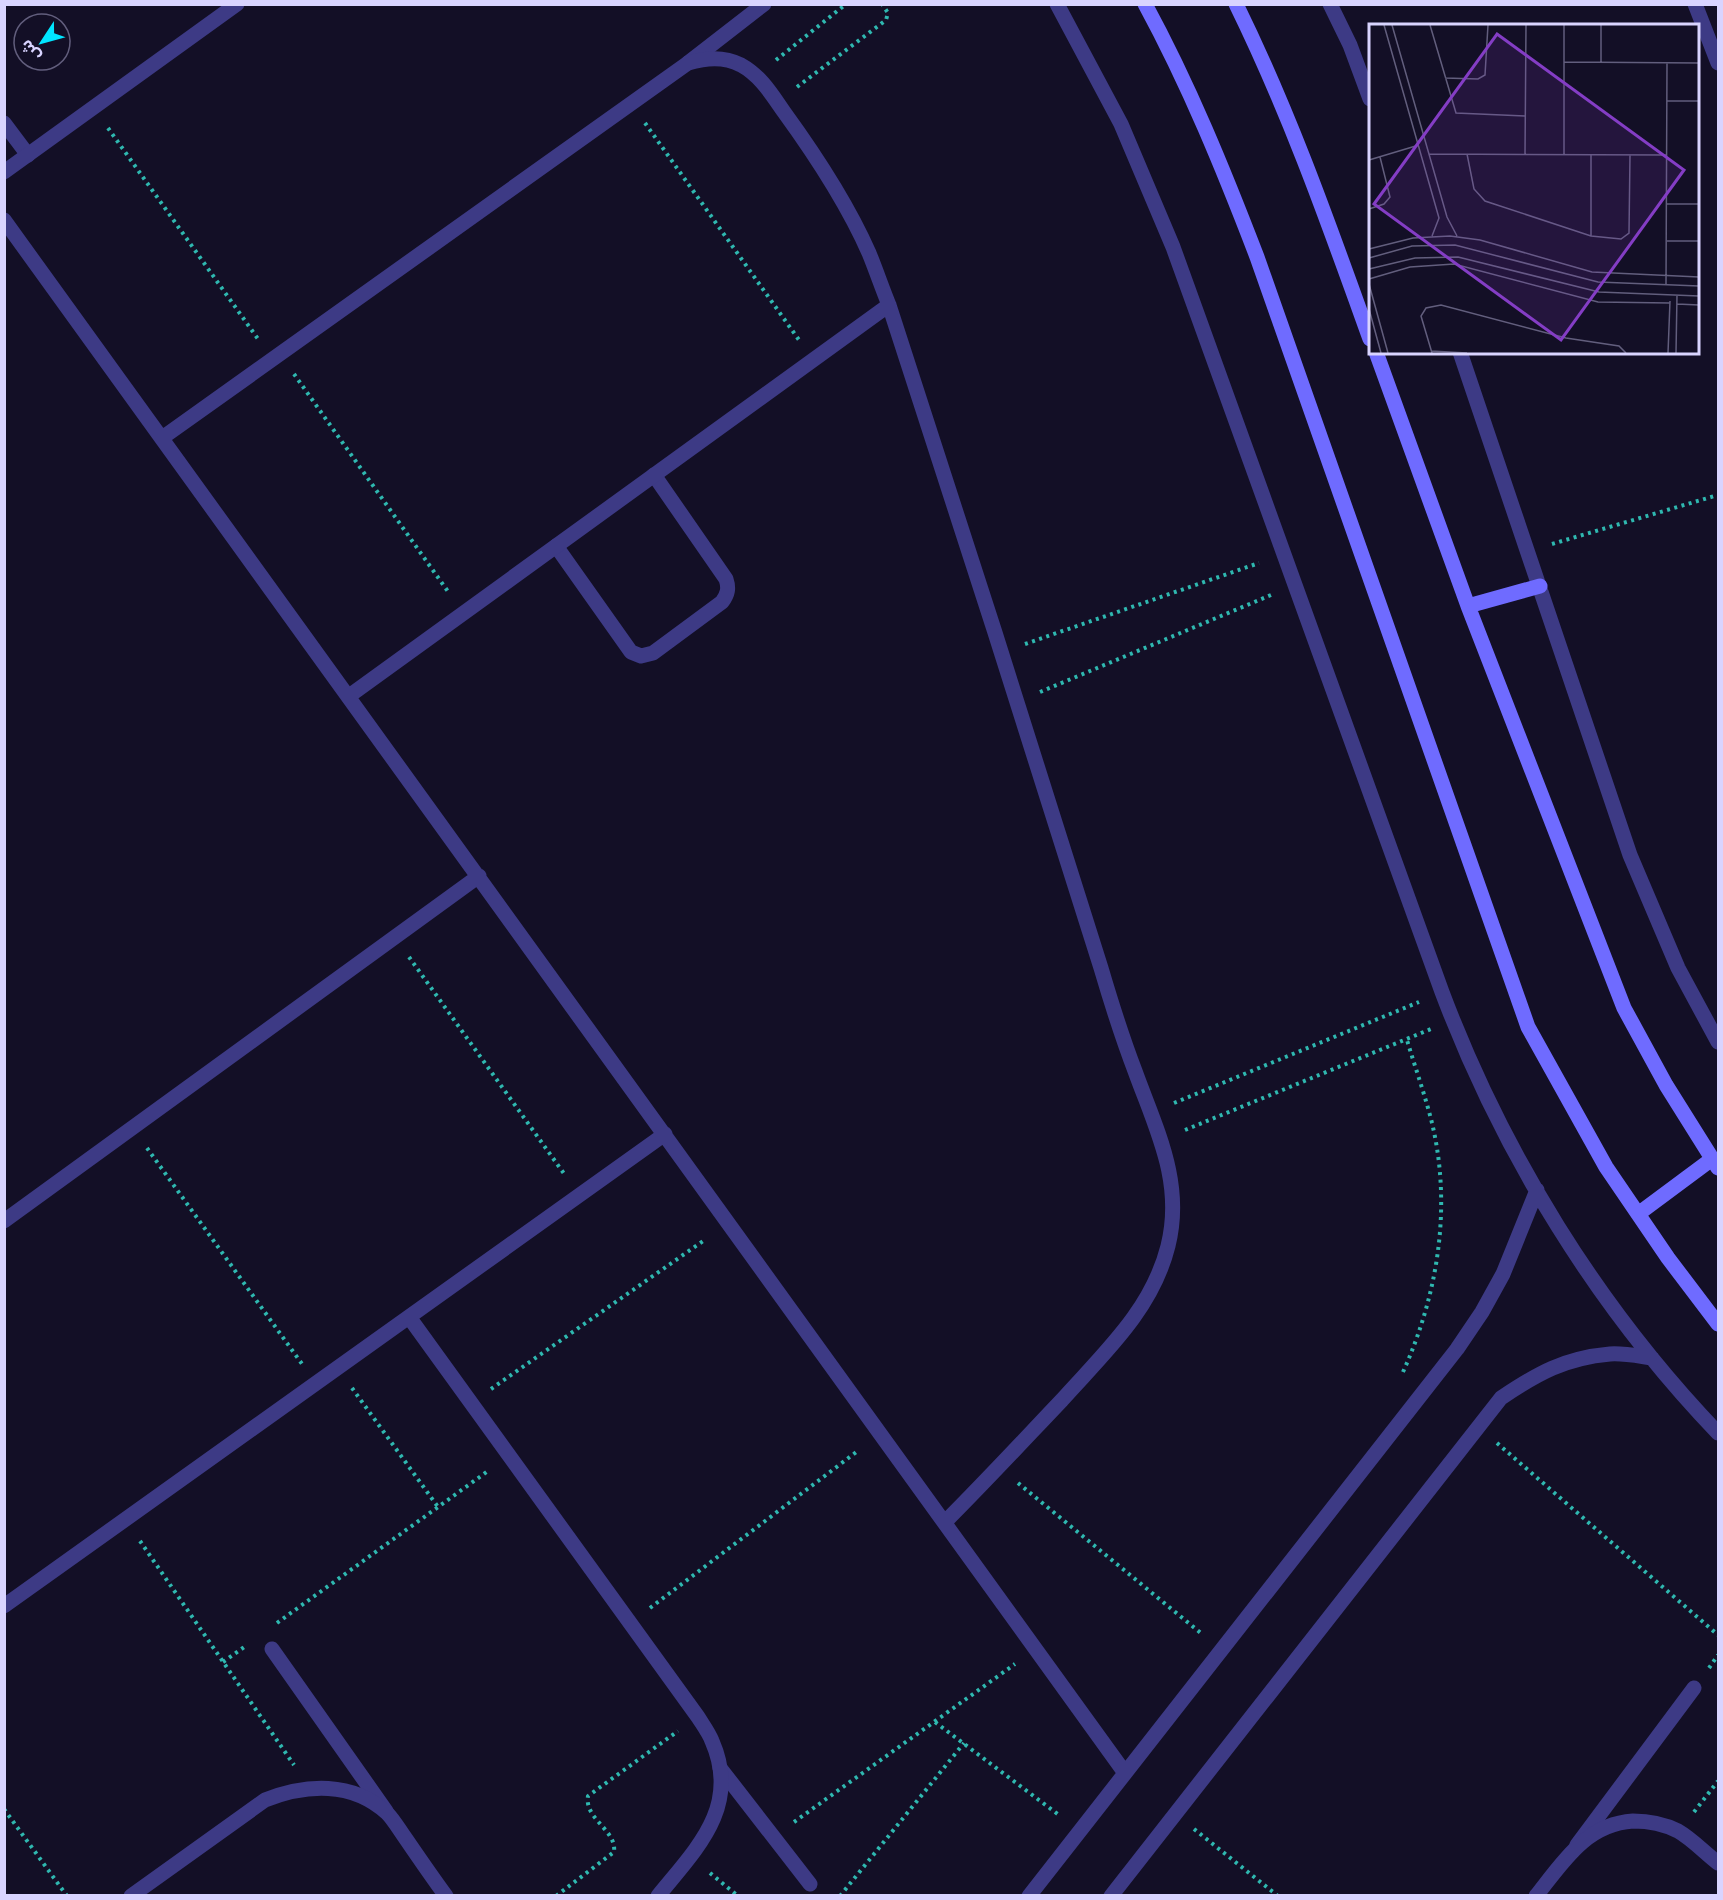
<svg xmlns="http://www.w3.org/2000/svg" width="1723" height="1900" font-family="'Titillium Web','Noto Sans Arabic',sans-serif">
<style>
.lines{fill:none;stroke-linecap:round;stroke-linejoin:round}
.path{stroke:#2fb8b0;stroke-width:4;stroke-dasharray:3 4.5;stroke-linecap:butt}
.lane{stroke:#3d3a85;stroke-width:15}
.street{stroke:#3d3a85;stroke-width:15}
.secondary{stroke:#6f6bff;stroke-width:15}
.inset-road{fill:none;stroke:#625e7d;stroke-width:1.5}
.view{fill:#843dc5;fill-opacity:0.15;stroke:#843dc5;stroke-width:3}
.inset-edge{fill:none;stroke:#d9d4ff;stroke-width:3}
</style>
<rect width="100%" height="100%" fill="#130f26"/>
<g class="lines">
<path class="path" d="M 776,60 L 846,4
M 797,87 L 886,20 L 888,13 L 882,4
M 645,123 L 799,340
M 108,128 L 258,339
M 294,374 L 449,593
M 1552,544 L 1718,495
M 1025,644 L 1259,563
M 1040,692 L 1271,595
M 409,957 L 565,1175
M 1174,1103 L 1419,1002
M 1185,1130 L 1431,1029
M 147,1148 L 302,1364
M 1403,1372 C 1438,1294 1452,1207 1432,1123 C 1425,1095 1415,1067 1407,1040
M 352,1388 L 438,1507
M 491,1389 L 706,1239
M 1497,1443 L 1718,1635
M 1018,1483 L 1202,1634
M 140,1541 L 294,1765
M 650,1608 L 859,1450
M 277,1623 L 488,1471
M 223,1662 L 247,1645
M 1709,1668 L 1718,1655
M 935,1722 L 1059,1815
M 4,1809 L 67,1896
M 1694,1812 L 1718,1781
M 794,1822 L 1015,1664
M 1194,1829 L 1278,1896
M 710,1873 L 738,1896
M 556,1896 L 614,1852 C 617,1830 584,1819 588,1796 L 678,1731
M 840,1896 L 964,1743"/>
<path class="lane" d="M 688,63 L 764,4
M 4,123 L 28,155
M 556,546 L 631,652 L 641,656 L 653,653 L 722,602 C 728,594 729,588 726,579 L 654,475
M 272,1649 L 386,1811
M 720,1768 L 810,1884
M 1577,1845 L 1694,1688"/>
<path class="street" d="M 1057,4 L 1121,124 L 1173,247 L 1442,992 C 1503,1154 1598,1308 1718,1433
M 1330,4 L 1350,45 L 1370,99
M 1695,4 L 1718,63
M 4,172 L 237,4
M 4,220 L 1125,1773
M 1460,352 L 1630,855 L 1678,968 L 1718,1042
M 162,438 L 688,63 C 706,58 723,56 741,65 C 761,76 772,95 784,112 C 816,156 847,203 869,253 C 876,270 882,288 889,305 C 961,526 1032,746 1101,968 C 1111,1002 1122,1037 1135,1071 C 1156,1129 1184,1182 1168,1246 C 1152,1310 1104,1353 1062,1400 C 1023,1441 985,1482 945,1522
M 349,696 L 889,305
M 4,1221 L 479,876
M 409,1317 L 698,1717 C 703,1725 709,1733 712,1741 C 741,1807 696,1849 658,1896
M 4,1606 L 665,1134
M 131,1896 L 265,1800 C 306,1784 352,1781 387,1813 C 394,1820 400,1831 406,1839 C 419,1858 432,1877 446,1896
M 1029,1896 L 1457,1349 L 1482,1312 L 1503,1274 L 1537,1190
M 1111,1896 L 1501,1398 C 1538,1373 1565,1358 1610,1354 C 1623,1353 1638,1356 1652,1358
M 1536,1896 C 1563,1862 1586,1824 1633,1821 C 1648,1821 1664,1824 1678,1831 C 1692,1839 1705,1853 1718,1863"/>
<path class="secondary" d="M 1145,4 C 1189,85 1224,171 1257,257 L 1528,1027 L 1606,1167 L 1668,1258 L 1718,1324
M 1236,4 C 1290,114 1329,225 1370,339
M 1376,352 L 1468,606 L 1624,1008 L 1666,1085 L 1718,1168
M 1468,606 L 1540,586
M 1638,1214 L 1712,1159"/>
</g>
<g transform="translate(1369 24)">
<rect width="330" height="330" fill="#130f26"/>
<path class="inset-road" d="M 15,1 L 70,194 L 63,212M 23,1 L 78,193 L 88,212M 61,1 L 87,89 L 156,92M 232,1 L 232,38M 195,38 L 330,39M 76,54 L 109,55 L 116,51 L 119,1M 298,77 L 330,77M 60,130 L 298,131M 98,130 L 105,165 L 116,177 L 222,212 L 252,215 L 260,209 L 261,131M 156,131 L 157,1M 195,131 L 195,1M 0,136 L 50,121M 298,180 L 330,180M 0,185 L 15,180 L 21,173 L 11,133M 222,212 L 222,131M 298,217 L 330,217M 0,225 L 44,214 L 81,212 L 111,216 L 223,248 L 330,253M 0,234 L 43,222 L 86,221 L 229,258 L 330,262M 0,245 L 46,234 L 89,233 L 230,268 L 330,272M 0,255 L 41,243 L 85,240 L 229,278 L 301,279M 0,260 L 19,329M 297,261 L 298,39M 308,280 L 330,281M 0,285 L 12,329M 62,327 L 98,329M 63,329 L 52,292 L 57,284 L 72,281 L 197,314 L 250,322 L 257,329M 299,329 L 301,277M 307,329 L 308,271"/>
<path class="view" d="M 128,10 L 315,146 L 192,316 L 5,180 Z"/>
<rect width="330" height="330" class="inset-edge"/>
</g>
<rect width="1723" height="1900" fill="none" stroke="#d9d4ff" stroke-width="12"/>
<g transform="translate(42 42) rotate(234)"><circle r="28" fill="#130f26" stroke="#625e7d" stroke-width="1.5"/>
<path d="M0-4.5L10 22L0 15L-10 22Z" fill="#00e5ff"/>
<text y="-9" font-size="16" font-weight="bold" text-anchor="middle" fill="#d9d4ff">ش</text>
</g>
</svg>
